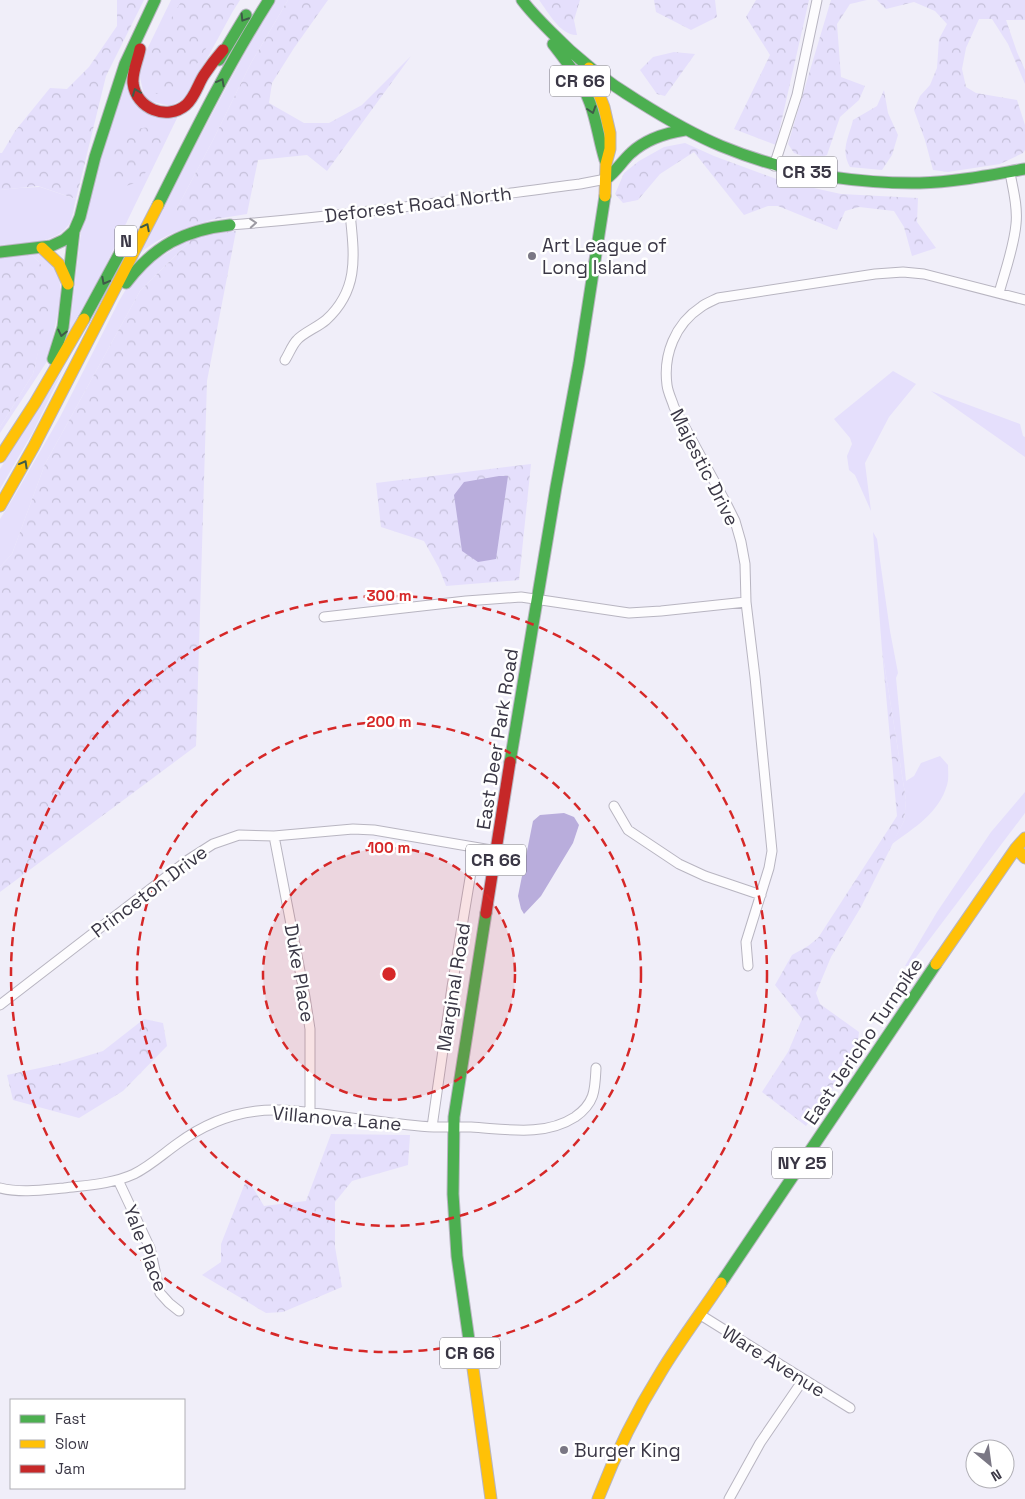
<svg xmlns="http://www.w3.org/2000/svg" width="1025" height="1499" font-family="'Space Grotesk',sans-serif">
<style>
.grass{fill:#e5dffc}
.forest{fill:url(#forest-crowns)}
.water{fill:#b9addc}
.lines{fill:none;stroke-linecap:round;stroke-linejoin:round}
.street-casing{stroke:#b8b5c1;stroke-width:11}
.fast-casing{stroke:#b8b5c1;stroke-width:13}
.slow-casing{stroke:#b8b5c1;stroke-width:13}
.jam-casing{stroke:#b8b5c1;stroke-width:13}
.street{stroke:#fdfcfe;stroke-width:9}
.fast{stroke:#4caf50;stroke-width:11}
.slow{stroke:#ffc107;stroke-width:11}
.jam{stroke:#c62828;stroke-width:11}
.oneway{stroke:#3f5b48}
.oneway2{stroke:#9c9aa2}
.ring{fill:none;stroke:#d62828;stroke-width:2.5;stroke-dasharray:9 6}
.poi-dot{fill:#7a7784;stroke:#fff;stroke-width:2}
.labels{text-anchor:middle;stroke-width:5;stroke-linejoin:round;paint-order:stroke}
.shield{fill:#fff;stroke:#75737d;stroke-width:1}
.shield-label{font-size:18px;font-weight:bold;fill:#3a3745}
.street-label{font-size:19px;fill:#3a3745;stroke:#fff}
.poi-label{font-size:19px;fill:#3a3745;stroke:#fff;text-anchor:start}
.centre{fill:#d62828;stroke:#fff;stroke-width:2.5}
.ring-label{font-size:15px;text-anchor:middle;font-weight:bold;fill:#d62828;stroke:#fff;stroke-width:5;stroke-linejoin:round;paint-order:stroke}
</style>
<defs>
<pattern id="forest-crowns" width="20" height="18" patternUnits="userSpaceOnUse" patternTransform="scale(1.25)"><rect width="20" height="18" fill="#e5dffc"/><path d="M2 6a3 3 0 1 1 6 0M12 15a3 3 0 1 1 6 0" fill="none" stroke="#c5c0d9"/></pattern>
</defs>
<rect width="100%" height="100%" fill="#f0eef9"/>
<path class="grass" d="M 171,0 L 240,0 L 233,11 L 186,97 L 171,106 L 145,100 L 138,68 Z
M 273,0 L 288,0 L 251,63 L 213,140 L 176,210 L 211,220 C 183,229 164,234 140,253 L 150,230 Z
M 127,82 L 132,98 L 178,116 L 104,269 L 69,332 L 83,216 L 98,161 L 125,83 Z
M 40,187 L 76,199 C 74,206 73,216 70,223 C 56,245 23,243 0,245 L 0,190 L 19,188 Z
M 195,236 L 140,291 L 45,464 L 12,554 L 0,567 L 0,519 L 12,500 L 60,417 L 119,301 L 136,272 Z
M 29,252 L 38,253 L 59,273 L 61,298 L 48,360 L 0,433 L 0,427 L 33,374 L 42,333 L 39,262 Z
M 63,370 L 33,432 L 0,489 L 0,469 Z
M 893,371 L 916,384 L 889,417 L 865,463 L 871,511 L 855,475 L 849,470 L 847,456 L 852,444 L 850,438 L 834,419 Z
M 931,391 L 1020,424 L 1023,436 L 1025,437 L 1025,457 Z
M 873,532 L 877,539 L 890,631 L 898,673 L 896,678 L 906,781 L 914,776 L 921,763 L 940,756 L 948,765 C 948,771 949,779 947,785 C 939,813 914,828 892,844 L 904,821 L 906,800 L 882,650 Z
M 1025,792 L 1025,813 L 917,956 L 910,966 L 905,966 L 937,912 L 991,832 Z"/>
<path class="forest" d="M 117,0 L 144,0 L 106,76 L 76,199 L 38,186 L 0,190 L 0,153 L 2,153 L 15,131 L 50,88 L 67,89 L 89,67 L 117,26 Z
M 182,0 L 237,0 L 212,38 L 194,69 L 181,85 L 156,94 L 152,81 L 150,54 Z
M 288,0 L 328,0 L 294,48 L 272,83 L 269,103 L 304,123 L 329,123 L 362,105 L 411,56 L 327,171 L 307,155 L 258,160 L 247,214 L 179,225 L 176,210 L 213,140 L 251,63 Z
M 539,0 L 580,0 L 574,20 L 577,35 C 561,36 548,12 539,0 Z
M 654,0 L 715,0 L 717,17 L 691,30 L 656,12 Z
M 756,0 L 809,0 L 776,145 L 734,129 L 770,55 L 746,17 Z
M 831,0 L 867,0 L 850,4 L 837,24 L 841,77 L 865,86 L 859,100 L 840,117 L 827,155 L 813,160 L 794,153 L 788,144 Z
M 877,0 L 1025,0 L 1025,20 L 1006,20 L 1017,52 L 1025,70 L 1025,84 L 1008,44 L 992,19 L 979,19 L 966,48 L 962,69 L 966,87 L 976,93 L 1017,100 L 1025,125 L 1025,150 L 1023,153 L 1000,164 L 948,172 L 933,170 L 925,140 L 914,110 L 920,96 L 930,85 L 937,68 L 939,39 L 947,24 L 935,11 L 914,2 L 886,9 Z
M 674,52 L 695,54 L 665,96 L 657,94 L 640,70 L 653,57 Z
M 884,90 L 888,113 L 898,135 L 892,155 L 882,170 L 850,167 C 840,150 849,137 853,120 L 877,106 Z
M 150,127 L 157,130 L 162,141 L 141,181 L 126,186 L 111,174 L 111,157 L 124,139 L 135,129 Z
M 685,143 L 714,156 L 782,181 L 841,194 L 918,198 L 917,222 L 936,248 L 912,256 L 904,227 L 894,211 L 859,207 L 845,211 L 837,230 L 778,206 L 768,206 L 744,215 L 694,152 L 660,174 L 638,200 L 623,203 L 615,194 L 624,173 L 639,161 L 664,147 Z
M 236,231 L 207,381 L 196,746 L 0,892 L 0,567 L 12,554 L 45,464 L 140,291 L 195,236 Z
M 29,252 L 39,262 L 54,285 L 33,374 L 0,427 L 0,257 Z
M 531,464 L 519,580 L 446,586 L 439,568 L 424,541 L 381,527 L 376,483 Z
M 882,650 L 906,800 L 904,821 L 861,907 L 831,957 L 816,993 L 820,1004 L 859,1032 L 856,1056 L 806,1126 L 762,1092 L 788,1052 L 802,1019 L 775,985 L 792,955 L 808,946 L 818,938 L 897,816 Z
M 144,1019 L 163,1023 L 167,1046 L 123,1091 L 79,1118 L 13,1100 L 7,1075 L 63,1063 L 103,1051 Z
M 331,1134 L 410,1135 L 408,1165 L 352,1181 L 335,1202 L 335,1247 L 342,1287 L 283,1312 L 266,1313 L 202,1275 L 221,1262 L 221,1244 L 247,1178 L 264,1206 L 306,1201 Z"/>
<path class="water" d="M 499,476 L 508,476 L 496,559 L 478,562 L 462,551 L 454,495 L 464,482 Z
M 564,813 L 574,817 L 579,825 L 573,843 L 541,896 L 524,914 L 521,909 L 518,896 L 533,821 L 540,815 Z"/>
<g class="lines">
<defs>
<path id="street" d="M 774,166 L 797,95 L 817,0
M 230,225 C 347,216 464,199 580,184 L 606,179
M 999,293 C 1005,271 1014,247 1016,224 C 1018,207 1013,189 1010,173
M 285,360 C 289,354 292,345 297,340 C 303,333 318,327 326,320 C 360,289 354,254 350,213
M 324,617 L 466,601 L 521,597 L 629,613 L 661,611 L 746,602
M 614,806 L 628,830 L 679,864 L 705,876 L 761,895
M 274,836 L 305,997 L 310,1029 L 310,1111
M 748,966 L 746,942 L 769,868 L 772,851 L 755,677 L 746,602 L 745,564 L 741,542 L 735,521 L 726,503 L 674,407 C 672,400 668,393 667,385 C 663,355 675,324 701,307 C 706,303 712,301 718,298 L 875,274 L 903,272 L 924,274 L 1025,300
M 0,1005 L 188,860 L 213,844 L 239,835 L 274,836 L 353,829 L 374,830 L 497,851
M 432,1127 L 452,987 L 475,848
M 118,1180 L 150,1248 L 160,1293 L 169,1303 L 179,1311
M 0,1188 C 21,1193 42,1190 64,1188 C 88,1185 112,1184 134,1174 C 150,1166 163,1154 177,1144 C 208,1121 241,1109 279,1110 C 310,1111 339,1117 370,1120 C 391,1123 412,1126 434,1127 C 446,1127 459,1127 471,1127 C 506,1129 544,1137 575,1117 C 595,1103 595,1090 596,1068
M 699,1314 L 850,1408
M 729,1499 L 760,1443 L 803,1380"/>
<path id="fast" d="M 522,0 C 530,11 540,21 550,31 C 576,58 605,81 638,101 C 665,118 692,134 721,146 C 784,172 852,184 920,183 C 956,182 990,175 1025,169
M 553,44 C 567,62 582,81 590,103 C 597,122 599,141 605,160
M 219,60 L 246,15
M 606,179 C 616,172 622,161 631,153 C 646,139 666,133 685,130
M 158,205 C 193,135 227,66 269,0
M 0,252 L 51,246 L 64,240 L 74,231 L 80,217 L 95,157 L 125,64 L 155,0
M 126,283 C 154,246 184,230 230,225
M 84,319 L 129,236
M 53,359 L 63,327 L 74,231
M 510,762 L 556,487 L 579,363 L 605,196
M 721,1283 L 936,964
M 470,1347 L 457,1256 L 453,1194 L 454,1117 L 486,913"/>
<path id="slow" d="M 589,68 L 604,107 L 610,133 L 610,149 L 606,164 L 605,196
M 42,248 L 59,264 L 68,284
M 0,457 L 35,403 L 84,319
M 0,506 L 34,446 L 158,205
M 1016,848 L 1025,858
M 936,964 L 1016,848 L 1025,838
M 470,1347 L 491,1499
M 598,1499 C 615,1455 636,1412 661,1372 C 679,1342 701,1313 721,1283"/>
<path id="jam" d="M 140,49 C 138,60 132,72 133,83 C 136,109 167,121 186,105 C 195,97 198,84 204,75 C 210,66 216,58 223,50
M 486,913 L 510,762"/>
</defs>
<use href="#street" class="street-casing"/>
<use href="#fast" class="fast-casing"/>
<use href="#slow" class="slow-casing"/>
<use href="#jam" class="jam-casing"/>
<use href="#street" class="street"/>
<use href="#fast" class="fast"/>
<use href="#slow" class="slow"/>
<use href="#jam" class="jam"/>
</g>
<defs><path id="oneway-chevron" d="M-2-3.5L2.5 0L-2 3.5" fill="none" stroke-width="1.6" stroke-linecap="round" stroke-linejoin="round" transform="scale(1.25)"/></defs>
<g class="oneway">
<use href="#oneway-chevron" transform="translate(244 18) rotate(122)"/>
<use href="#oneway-chevron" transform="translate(221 82) rotate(-62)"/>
<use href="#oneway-chevron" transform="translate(136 92) rotate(-111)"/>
<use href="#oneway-chevron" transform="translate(592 110) rotate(72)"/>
<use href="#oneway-chevron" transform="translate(146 227) rotate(-63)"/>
<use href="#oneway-chevron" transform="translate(105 281) rotate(118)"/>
<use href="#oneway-chevron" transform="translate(62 333) rotate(102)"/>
<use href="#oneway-chevron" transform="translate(24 464) rotate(-61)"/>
</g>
<use class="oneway2" href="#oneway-chevron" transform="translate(253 223) rotate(-4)"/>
<circle cx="389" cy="974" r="126" fill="#d62828" fill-opacity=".12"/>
<g class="ring">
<circle cx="389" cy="974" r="126"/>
<circle cx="389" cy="974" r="252"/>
<circle cx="389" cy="974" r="378"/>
</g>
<g class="poi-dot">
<circle cx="532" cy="256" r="5"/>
<circle cx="564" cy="1450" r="5"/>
</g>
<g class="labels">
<g class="shield">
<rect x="550" y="65.5" width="60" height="31" rx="4"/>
<rect x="777" y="156.5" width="60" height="31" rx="4"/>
<rect x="115" y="225.5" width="22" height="31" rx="4"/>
<rect x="466" y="844.5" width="60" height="31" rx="4"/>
<rect x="772" y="1147.5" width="60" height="31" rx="4"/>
<rect x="440" y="1337.5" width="60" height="31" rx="4"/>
</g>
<g class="shield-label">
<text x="580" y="87">CR 66</text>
<text x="807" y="178">CR 35</text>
<text x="126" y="247">N</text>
<text x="496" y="866">CR 66</text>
<text x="802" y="1169">NY 25</text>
<text x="470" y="1359">CR 66</text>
</g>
<g class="street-label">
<text transform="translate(418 204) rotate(-7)" y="7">Deforest Road North</text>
<text transform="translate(705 467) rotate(63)" y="7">Majestic Drive</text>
<text transform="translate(497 739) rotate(-81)" y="7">East Deer Park Road</text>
<text transform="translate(149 891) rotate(-37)" y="7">Princeton Drive</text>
<text transform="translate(300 973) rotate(80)" y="7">Duke Place</text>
<text transform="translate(453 987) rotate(-81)" y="7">Marginal Road</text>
<text transform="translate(863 1041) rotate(-56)" y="7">East Jericho Turnpike</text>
<text transform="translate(337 1118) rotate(5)" y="7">Villanova Lane</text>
<text transform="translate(146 1248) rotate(69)" y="7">Yale Place</text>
<text transform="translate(774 1361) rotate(32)" y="7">Ware Avenue</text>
</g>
<g class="poi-label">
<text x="542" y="252">Art League of<tspan x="542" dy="22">Long Island</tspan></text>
<text x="574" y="1457">Burger King</text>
</g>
</g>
<circle cx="389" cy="974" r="8" class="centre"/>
<g class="ring-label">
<text x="389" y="601">300 m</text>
<text x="389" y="727">200 m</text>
<text x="389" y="853">100 m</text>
</g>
<rect x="10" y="1399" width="175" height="90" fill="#ffffff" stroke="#b0afb5"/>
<rect x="20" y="1415" width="25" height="8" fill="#4caf50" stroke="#b0afb5"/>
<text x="55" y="1424" font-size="15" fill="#3a3745">Fast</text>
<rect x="20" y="1440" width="25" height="8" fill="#ffc107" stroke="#b0afb5"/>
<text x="55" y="1449" font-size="15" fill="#3a3745">Slow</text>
<rect x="20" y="1465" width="25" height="8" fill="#c62828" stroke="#b0afb5"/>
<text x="55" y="1474" font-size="15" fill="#3a3745">Jam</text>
<g transform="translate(990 1464) rotate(151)"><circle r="24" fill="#ffffff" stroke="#b0afb5"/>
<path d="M0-4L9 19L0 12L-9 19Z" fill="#7a7784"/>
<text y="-8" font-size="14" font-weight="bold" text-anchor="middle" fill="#3a3745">N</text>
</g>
</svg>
